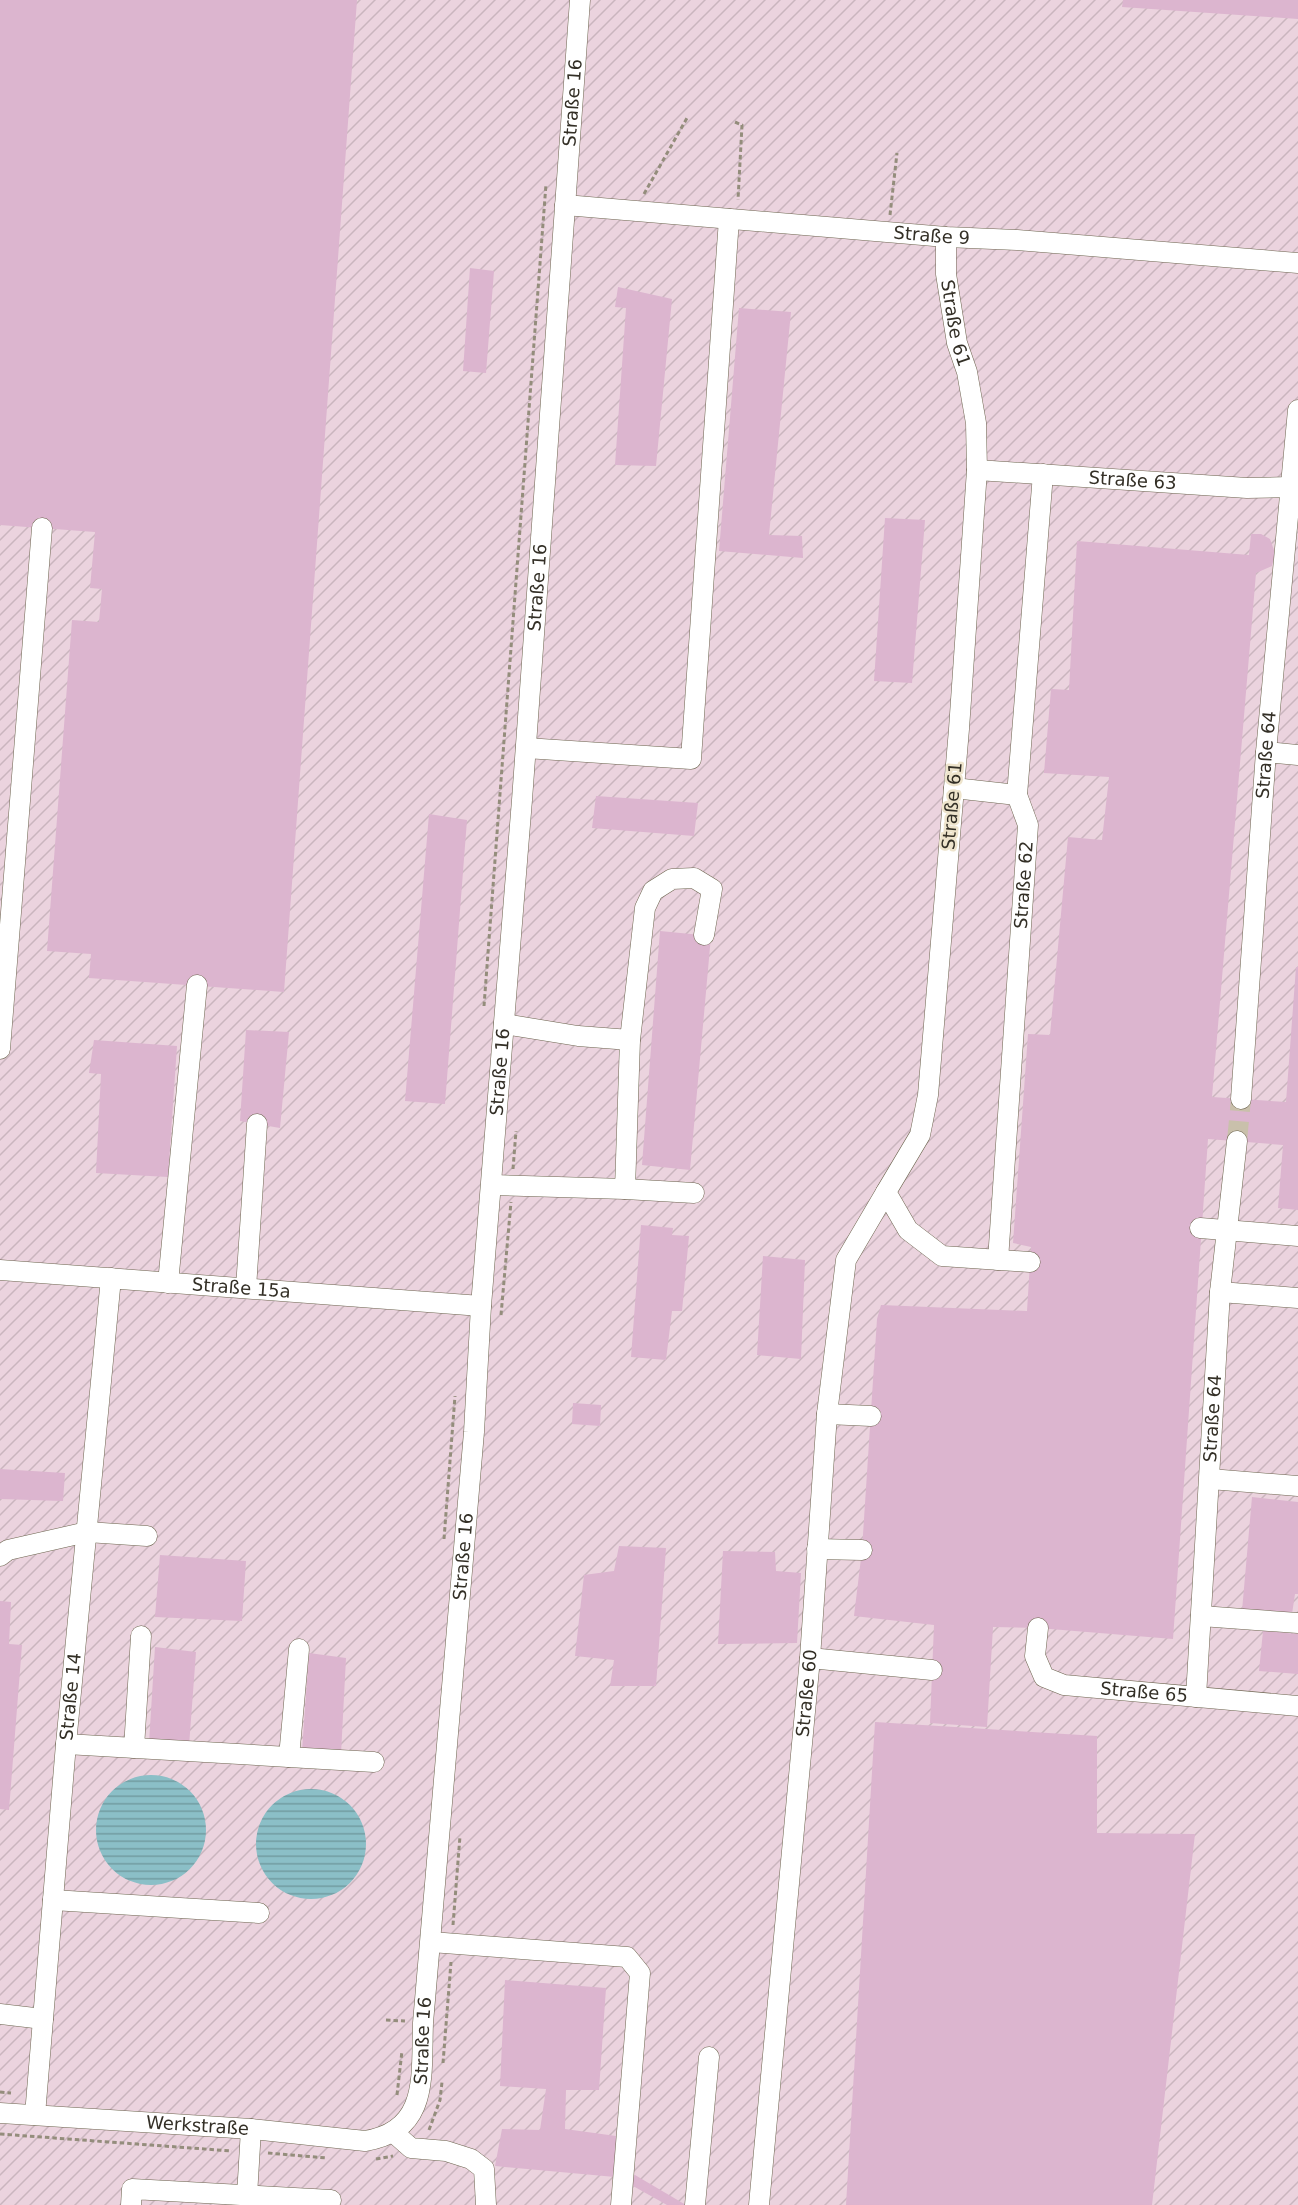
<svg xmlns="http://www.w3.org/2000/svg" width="1298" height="2205" font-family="'DejaVu Sans',sans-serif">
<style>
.industrial{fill:url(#industrial-furrows)}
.water{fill:url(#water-rules)}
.building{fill:#dcb5cf}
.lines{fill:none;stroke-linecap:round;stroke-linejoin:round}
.minor-tunnel{stroke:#c9c0ab;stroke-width:20;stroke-dasharray:20 10;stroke-linecap:butt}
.minor-casing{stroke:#6d654f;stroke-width:21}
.path{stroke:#948d7c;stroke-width:3;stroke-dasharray:4.5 3;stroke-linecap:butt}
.minor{stroke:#fff;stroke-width:20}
.labels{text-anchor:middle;stroke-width:5;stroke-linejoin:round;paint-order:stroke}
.street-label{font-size:18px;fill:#332f26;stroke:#eee4cc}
</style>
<defs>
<pattern id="industrial-furrows" width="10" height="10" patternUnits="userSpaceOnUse" patternTransform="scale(1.5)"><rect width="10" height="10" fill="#ebd3de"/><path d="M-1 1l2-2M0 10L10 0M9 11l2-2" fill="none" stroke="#cab5be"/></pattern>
<pattern id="water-rules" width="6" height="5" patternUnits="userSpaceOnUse" patternTransform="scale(1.5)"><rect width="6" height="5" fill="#8bbfc7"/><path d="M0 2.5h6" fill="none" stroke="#729ca1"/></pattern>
</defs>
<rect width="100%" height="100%" fill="#eee4cc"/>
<path class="industrial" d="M 0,0 L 1298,0 L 1298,2205 L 0,2205 Z"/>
<path class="water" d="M96 1830a55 55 0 1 1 110 0a55 55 0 1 1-110 0Z
M256 1844a55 55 0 1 1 110 0a55 55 0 1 1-110 0Z"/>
<path class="building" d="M 0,0 L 357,0 L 284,992 L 89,978 L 91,954 L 47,951 L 72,620 L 99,622 L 102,589 L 90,588 L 95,532 L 0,525 Z
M 1123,0 L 1298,0 L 1298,19 L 1122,7 Z
M 470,268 L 494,271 L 486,373 L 463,371 Z
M 618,287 L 672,299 L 656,466 L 615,465 L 626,308 L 615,307 Z
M 739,308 L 791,312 L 769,535 L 802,536 L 803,558 L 719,551 Z
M 885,518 L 925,520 L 912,683 L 874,681 Z
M 1251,534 L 1261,534 L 1270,539 L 1275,553 L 1272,566 L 1256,573 L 1212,1097 L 1286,1102 L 1296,967 L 1298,967 L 1298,1210 L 1278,1208 L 1283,1145 L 1208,1139 L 1173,1639 L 1038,1628 L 993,1627 L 987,1727 L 930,1723 L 934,1625 L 854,1616 L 862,1550 L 877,1319 L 881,1305 L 1027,1311 L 1031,1247 L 1013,1243 L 1028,1034 L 1050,1035 L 1068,837 L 1102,840 L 1109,777 L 1044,773 L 1051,689 L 1069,690 L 1077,541 L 1249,555 Z
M 596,796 L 698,803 L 694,836 L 592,828 Z
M 429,814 L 467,820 L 445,1104 L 405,1101 Z
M 660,931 L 711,936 L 690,1170 L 642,1165 Z
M 246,1030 L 289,1032 L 280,1128 L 240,1121 Z
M 94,1040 L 177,1046 L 168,1177 L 96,1173 L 101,1074 L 89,1073 Z
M 641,1225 L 673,1228 L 672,1235 L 689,1236 L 682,1311 L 672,1311 L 666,1360 L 631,1357 Z
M 763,1256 L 805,1260 L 801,1359 L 757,1355 Z
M 573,1403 L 601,1405 L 600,1426 L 572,1424 Z
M 0,1469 L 65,1473 L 63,1501 L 0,1499 Z
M 1252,1497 L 1298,1502 L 1298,1594 L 1295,1594 L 1292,1614 L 1242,1611 Z
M 619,1546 L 666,1548 L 656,1686 L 610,1686 L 614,1660 L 575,1656 L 584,1575 L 614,1571 Z
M 723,1551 L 775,1552 L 776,1571 L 801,1573 L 797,1643 L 718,1644 Z
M 160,1555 L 246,1561 L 242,1621 L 155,1617 Z
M 0,1601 L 11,1602 L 9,1644 L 22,1645 L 9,1810 L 0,1809 Z
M 1263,1631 L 1298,1634 L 1298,1674 L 1259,1671 Z
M 155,1647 L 196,1652 L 189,1746 L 149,1743 Z
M 309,1653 L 346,1658 L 341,1754 L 302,1751 Z
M 875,1722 L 1097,1736 L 1097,1833 L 1195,1834 L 1152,2205 L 846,2205 Z
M 505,1980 L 606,1988 L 599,2090 L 566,2090 L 565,2129 L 616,2136 L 615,2177 L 495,2166 L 502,2129 L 540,2130 L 546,2089 L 500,2086 Z
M 618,2165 L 686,2205 L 667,2205 L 617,2177 Z"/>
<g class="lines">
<path class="minor-tunnel" d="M 1237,1141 L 1241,1099"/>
<defs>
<g id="minor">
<path id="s1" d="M 565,205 L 946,237 L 1017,240 L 1298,263"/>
<path id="s2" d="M 946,237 L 946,274 L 957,343 L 967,372 L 976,423 L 977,470 L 959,729 L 928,1095 L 920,1135 L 886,1192 L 908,1230 L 942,1256 L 1030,1262"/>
<path id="s3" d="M 977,470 L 1247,488 L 1290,487"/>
<path d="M 526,748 L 691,759 L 729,219"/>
<path d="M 1266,752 L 1298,755"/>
<path d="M 954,788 L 1017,795"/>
<path d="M 504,1024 L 578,1036 L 630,1040 L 645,908 L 653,891 L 672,879 L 694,878 L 712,889 L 704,935"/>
<path d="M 0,1049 L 42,528"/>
<path id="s4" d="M 1241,1099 L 1266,752 L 1298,410"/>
<path d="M 492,1185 L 625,1189 L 630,1040"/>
<path d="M 625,1189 L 694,1193"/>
<path d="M 1200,1228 L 1298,1236"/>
<path id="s5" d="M 998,1260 L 1028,825 L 1017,795 L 1043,474"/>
<path id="s6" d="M 0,1270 L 481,1306"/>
<path d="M 168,1283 L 197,985"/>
<path d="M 246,1288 L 257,1124"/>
<path d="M 1220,1292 L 1298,1298"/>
<path d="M 827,1414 L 871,1416"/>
<path d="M 1210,1479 L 1298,1486"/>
<path d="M 817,1549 L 862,1550"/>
<path d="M 0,1556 L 8,1550 L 87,1532 L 147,1536"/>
<path d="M 1201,1616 L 1298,1623"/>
<path id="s7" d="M 1038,1628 L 1035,1656 L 1044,1677 L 1064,1685 L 1298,1706"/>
<path d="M 810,1658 L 932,1670"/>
<path id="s8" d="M 1196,1697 L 1220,1292 L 1237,1141"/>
<path d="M 66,1744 L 374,1762"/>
<path d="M 134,1748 L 141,1636"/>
<path d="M 289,1757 L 299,1649"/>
<path d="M 53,1900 L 259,1913"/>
<path d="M 431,1942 L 627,1957 L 640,1973 L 621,2205"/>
<path d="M 0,2014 L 43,2019"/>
<path id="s9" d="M 0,2113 L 251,2129 L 365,2141 C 430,2131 421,2074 423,2023 L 474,1432 L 481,1306 L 522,800 L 580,0"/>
<path id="s10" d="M 35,2115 L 66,1744 L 111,1278"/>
<path d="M 394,2133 L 411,2148 L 446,2151 L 471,2159 L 484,2169 L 486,2205"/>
<path d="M 247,2196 L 251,2129"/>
<path d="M 131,2205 L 132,2189 L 331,2200"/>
<path d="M 695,2205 L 709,2057"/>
<path id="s11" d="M 759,2205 L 810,1658 L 827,1414 L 846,1260 L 886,1192"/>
</g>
</defs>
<use href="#minor" class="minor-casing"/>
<path class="path" d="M 735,122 L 742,125 L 738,200
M 644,194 L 687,118
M 890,215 L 897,153
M 484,1006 L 546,184
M 513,1169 L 516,1131
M 501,1315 L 511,1202
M 444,1539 L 455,1396
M 453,1925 L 460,1836
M 386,2020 L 405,2021
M 443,2063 L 451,1962
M 0,2092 L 11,2093
M 397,2095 L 402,2051
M 429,2130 L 440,2100 L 442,2082
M 0,2134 L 232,2151
M 268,2153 L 327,2158
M 376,2159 L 393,2156"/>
<use href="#minor" class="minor"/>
</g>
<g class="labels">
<g class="street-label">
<text dy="6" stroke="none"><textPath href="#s9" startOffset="2440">Straße 16</textPath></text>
<text dy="6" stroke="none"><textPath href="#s1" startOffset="368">Straße 9</textPath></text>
<text dy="6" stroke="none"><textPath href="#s2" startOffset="87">Straße 61</textPath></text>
<text dy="6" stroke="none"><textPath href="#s3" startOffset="156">Straße 63</textPath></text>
<text dy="6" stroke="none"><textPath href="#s9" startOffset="1954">Straße 16</textPath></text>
<text dy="6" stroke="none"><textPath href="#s4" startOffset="345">Straße 64</textPath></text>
<text transform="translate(952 806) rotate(-85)" y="6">Straße 61</text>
<text dy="6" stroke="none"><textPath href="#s5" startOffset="376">Straße 62</textPath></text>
<text dy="6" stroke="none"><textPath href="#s9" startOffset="1468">Straße 16</textPath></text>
<text dy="6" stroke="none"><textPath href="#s6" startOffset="242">Straße 15a</textPath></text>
<text dy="6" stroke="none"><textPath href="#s8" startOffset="279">Straße 64</textPath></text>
<text dy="6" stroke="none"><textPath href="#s9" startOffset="982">Straße 16</textPath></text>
<text dy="6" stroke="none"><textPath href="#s11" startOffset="514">Straße 60</textPath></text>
<text dy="6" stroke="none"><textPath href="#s7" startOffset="153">Straße 65</textPath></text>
<text dy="6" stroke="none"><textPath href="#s10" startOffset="420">Straße 14</textPath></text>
<text dy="6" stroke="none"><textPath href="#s9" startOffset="496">Straße 16</textPath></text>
<text dy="6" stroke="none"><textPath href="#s9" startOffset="198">Werkstraße</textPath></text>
</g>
</g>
</svg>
